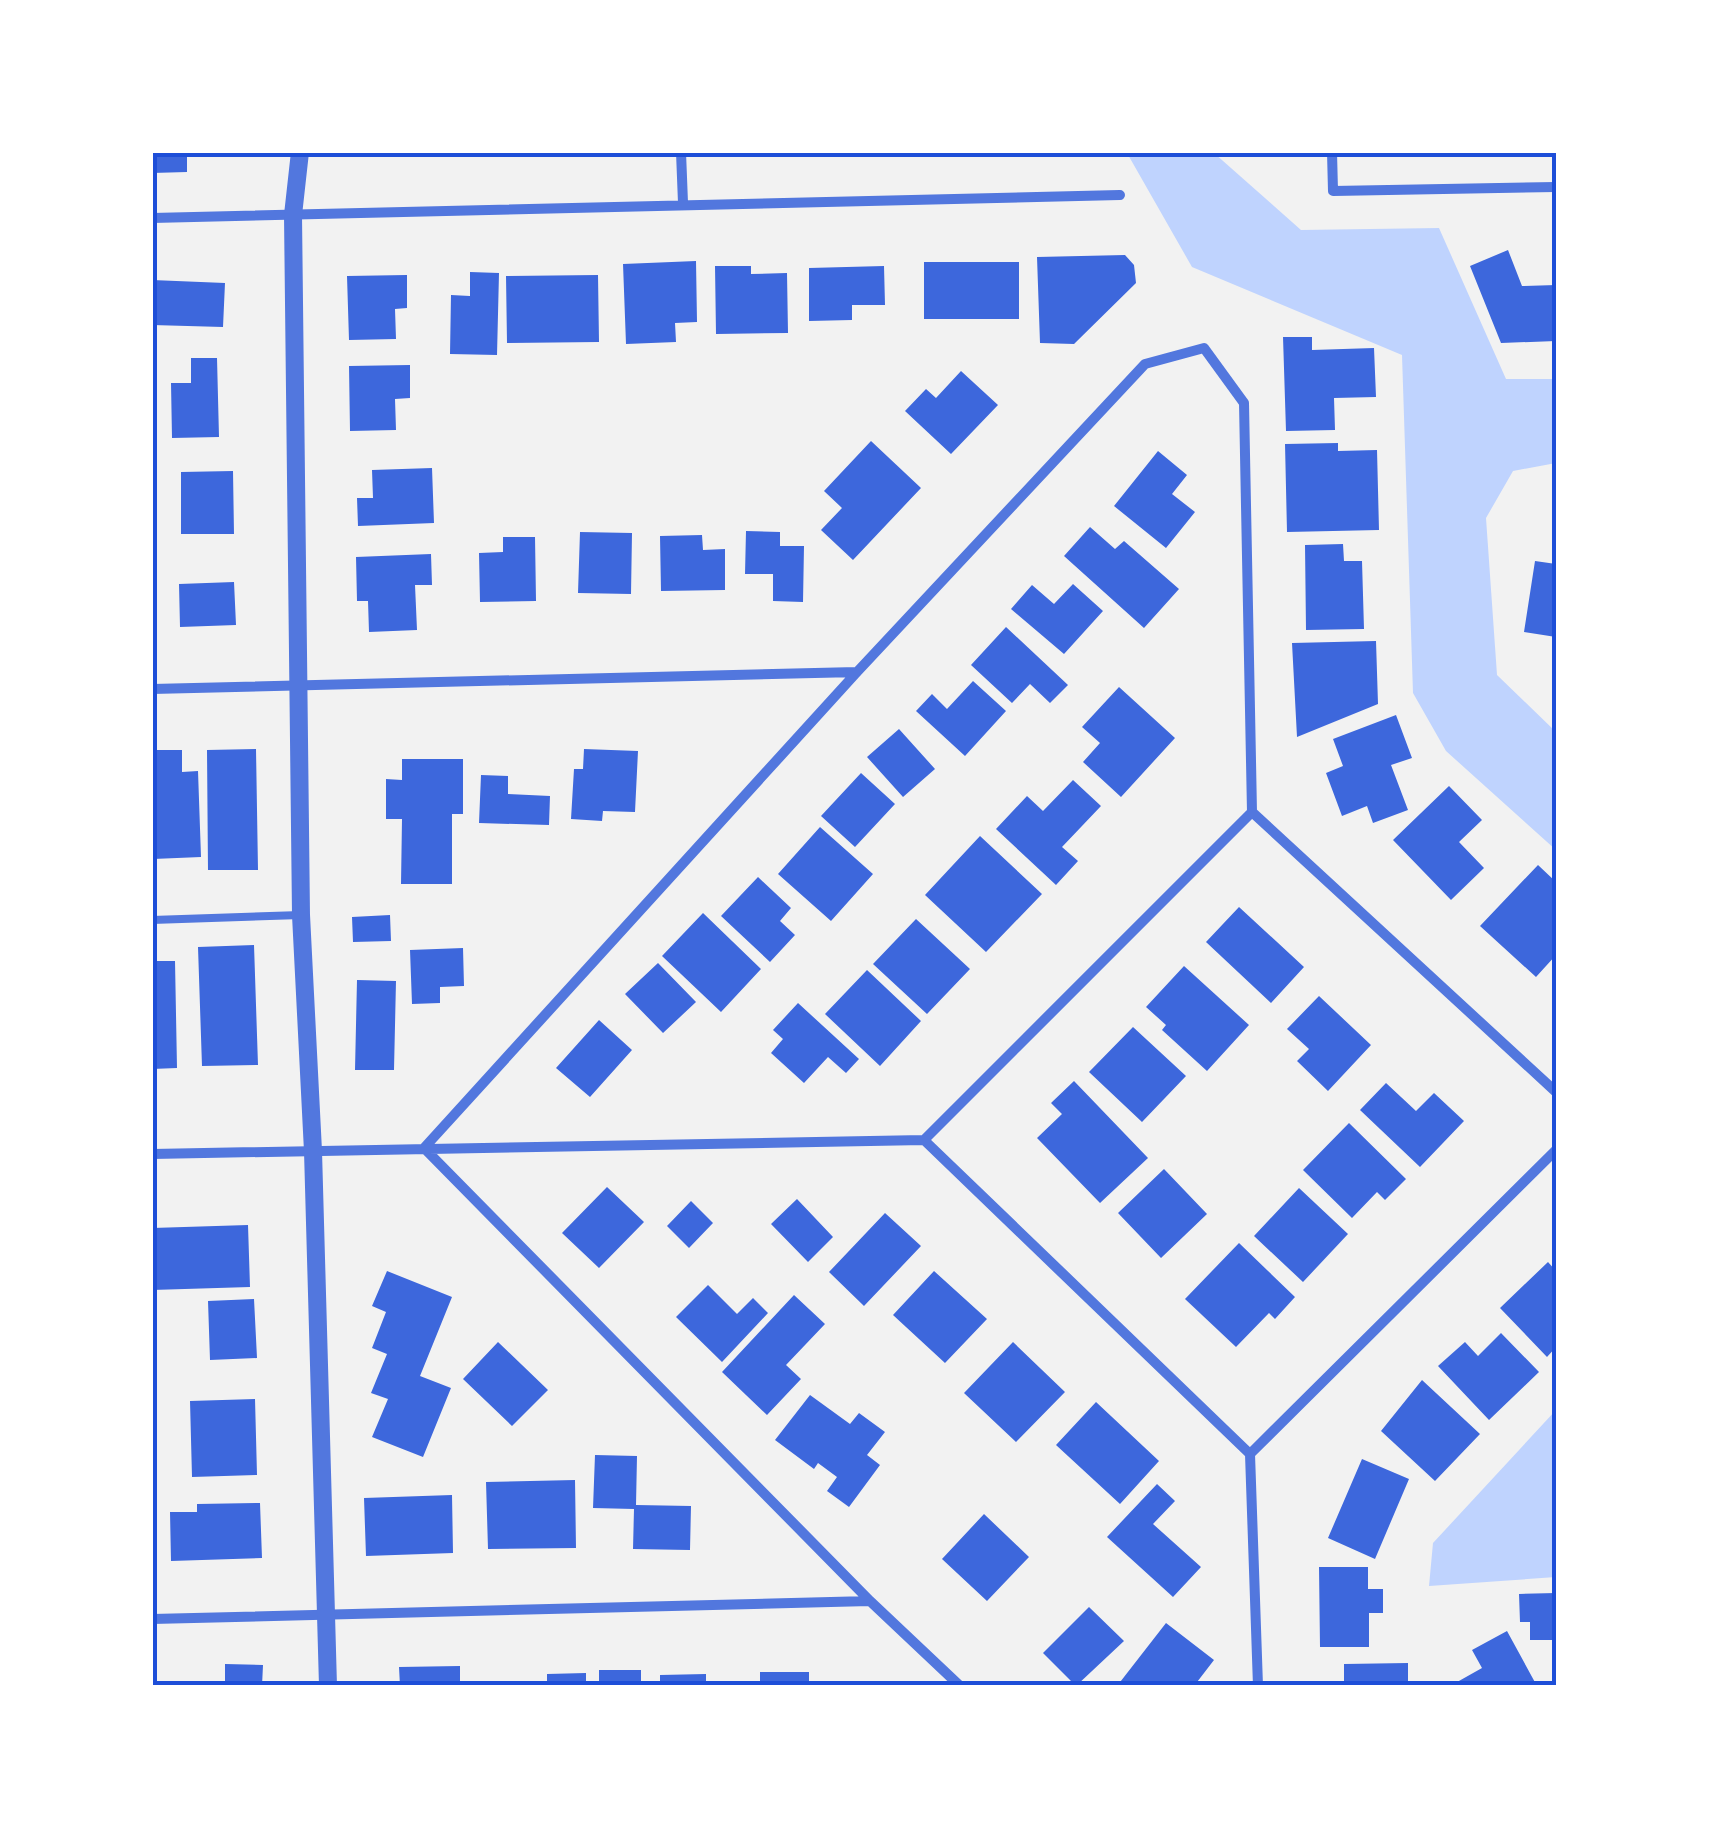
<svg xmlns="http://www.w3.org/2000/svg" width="1709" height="1838" font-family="'PT Sans Narrow',sans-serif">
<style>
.water{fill:#bfd3fe}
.building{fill:#3d67dc}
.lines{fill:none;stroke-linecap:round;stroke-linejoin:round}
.service{stroke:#5277de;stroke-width:8}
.minor{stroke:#5277de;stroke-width:10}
.tertiary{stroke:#5277de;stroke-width:18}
.neatline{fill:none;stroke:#1d4ed8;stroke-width:4}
</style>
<rect width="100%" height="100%" fill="#f2f2f2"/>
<path class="water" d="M 1127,153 L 1214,153 L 1301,230 L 1439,228 L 1506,379 L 1556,379 L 1556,463 L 1513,471 L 1486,518 L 1497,675 L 1556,732 L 1556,850 L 1446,751 L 1413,693 L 1402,355 L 1192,267 Z
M 1556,1410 L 1556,1577 L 1429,1586 L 1433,1543 Z"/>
<path class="building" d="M 152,152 L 187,152 L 187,172 L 152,173 Z
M 1508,250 L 1522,286 L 1556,285 L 1556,341 L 1501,343 L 1470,266 Z
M 1125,255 L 1134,265 L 1136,283 L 1074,344 L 1040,343 L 1037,257 Z
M 696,261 L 697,322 L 675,323 L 676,342 L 626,344 L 623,264 Z
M 924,262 L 1019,262 L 1019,319 L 924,319 Z
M 715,266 L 751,266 L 751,274 L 787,273 L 788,333 L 716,334 Z
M 884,266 L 885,305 L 852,305 L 852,320 L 809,321 L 809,268 Z
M 470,272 L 499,273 L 497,355 L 450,354 L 451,295 L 470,296 Z
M 407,275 L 407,308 L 395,309 L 396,339 L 349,340 L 347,276 Z
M 598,275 L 599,342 L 507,343 L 506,276 Z
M 152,280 L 225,283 L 223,327 L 152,325 Z
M 1283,337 L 1312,337 L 1312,350 L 1374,348 L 1376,397 L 1334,398 L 1335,430 L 1286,431 Z
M 191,358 L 217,358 L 219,437 L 172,438 L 171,383 L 191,383 Z
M 410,365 L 410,398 L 395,399 L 396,430 L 350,431 L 349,366 Z
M 961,371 L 998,405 L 951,454 L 905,411 L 926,389 L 936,398 Z
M 871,441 L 921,488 L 853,560 L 821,530 L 842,508 L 824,491 Z
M 1338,443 L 1338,451 L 1377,450 L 1379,530 L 1287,532 L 1285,444 Z
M 1158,451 L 1187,475 L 1172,494 L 1195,512 L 1166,548 L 1114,506 Z
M 432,468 L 434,523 L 358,526 L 357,498 L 373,498 L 372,470 Z
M 233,471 L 234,534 L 181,534 L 181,472 Z
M 1090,527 L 1115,549 L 1124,541 L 1179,589 L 1144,628 L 1064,556 Z
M 746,531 L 780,532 L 780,546 L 804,546 L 803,602 L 773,601 L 773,574 L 745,574 Z
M 580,532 L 632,533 L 631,594 L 578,593 Z
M 702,535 L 703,550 L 725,549 L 725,590 L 661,591 L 660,536 Z
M 503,537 L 535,537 L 536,601 L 480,602 L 479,553 L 503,552 Z
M 1343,544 L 1344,561 L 1362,561 L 1364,629 L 1306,630 L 1305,545 Z
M 431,554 L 432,585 L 415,585 L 417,630 L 369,632 L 368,601 L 357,601 L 356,557 Z
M 1535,561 L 1556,564 L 1556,637 L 1524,632 Z
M 234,582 L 236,625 L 180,627 L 179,584 Z
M 1073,584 L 1103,611 L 1064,654 L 1011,609 L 1032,585 L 1054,604 Z
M 1006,627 L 1068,685 L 1050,703 L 1030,684 L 1012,703 L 971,665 Z
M 1376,641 L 1378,704 L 1297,737 L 1292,643 Z
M 973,681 L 1006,711 L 965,756 L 916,711 L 932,694 L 947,709 Z
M 1119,687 L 1175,738 L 1121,797 L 1083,762 L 1100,743 L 1082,727 Z
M 1396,715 L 1412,758 L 1391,765 L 1408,810 L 1373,823 L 1367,806 L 1342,816 L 1326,773 L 1343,766 L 1333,739 Z
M 899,729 L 935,769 L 903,797 L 867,757 Z
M 256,749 L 258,870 L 208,870 L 207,750 Z
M 584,749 L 638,751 L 635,812 L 603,811 L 602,821 L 571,819 L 574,769 L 583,769 Z
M 152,750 L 182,750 L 182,772 L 198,771 L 201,857 L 153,859 Z
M 402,759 L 463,759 L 463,814 L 452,814 L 452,884 L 401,884 L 402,819 L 386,819 L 386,779 L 402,780 Z
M 861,773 L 895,804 L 855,847 L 821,816 Z
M 481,775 L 508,776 L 508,794 L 550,796 L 549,825 L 479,823 Z
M 1073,780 L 1101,806 L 1062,847 L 1078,861 L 1056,885 L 996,829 L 1027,796 L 1043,811 Z
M 1449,786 L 1482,820 L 1459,842 L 1484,868 L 1451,900 L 1393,840 Z
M 820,827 L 873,874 L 831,921 L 778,874 Z
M 980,836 L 1042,894 L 986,952 L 925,895 Z
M 1538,865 L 1556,882 L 1556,955 L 1536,977 L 1480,926 Z
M 758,877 L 791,908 L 780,921 L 795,935 L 770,962 L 721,916 Z
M 1239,907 L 1304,967 L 1271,1003 L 1206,942 Z
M 703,913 L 761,969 L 721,1012 L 662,956 Z
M 390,915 L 391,941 L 353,942 L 352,917 Z
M 916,919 L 970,969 L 927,1014 L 873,964 Z
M 254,945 L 258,1065 L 202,1066 L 198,947 Z
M 463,948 L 464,986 L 440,987 L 440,1003 L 412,1004 L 410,950 Z
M 152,961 L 175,961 L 177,1068 L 152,1069 Z
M 658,963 L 696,1002 L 663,1033 L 625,994 Z
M 1184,966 L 1249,1025 L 1207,1071 L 1162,1030 L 1166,1025 L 1146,1007 Z
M 867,970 L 921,1021 L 880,1066 L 825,1014 Z
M 357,980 L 396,981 L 394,1070 L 355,1070 Z
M 1319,996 L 1371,1045 L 1328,1091 L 1297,1061 L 1309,1049 L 1287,1029 Z
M 798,1003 L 859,1059 L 846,1073 L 828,1057 L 804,1083 L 771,1053 L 783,1039 L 773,1030 Z
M 599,1020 L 632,1050 L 590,1097 L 556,1068 Z
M 1133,1027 L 1186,1076 L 1142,1122 L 1089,1072 Z
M 1074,1081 L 1148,1158 L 1100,1203 L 1037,1138 L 1062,1114 L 1051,1103 Z
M 1386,1083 L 1416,1111 L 1434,1093 L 1464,1121 L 1420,1167 L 1360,1110 Z
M 1349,1123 L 1406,1179 L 1385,1200 L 1377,1192 L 1352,1218 L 1303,1170 Z
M 1164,1169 L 1207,1214 L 1161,1258 L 1118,1213 Z
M 607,1187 L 644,1222 L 599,1268 L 562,1233 Z
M 1299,1188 L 1348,1234 L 1303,1282 L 1254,1236 Z
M 797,1199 L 833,1237 L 808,1262 L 771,1224 Z
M 691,1201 L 713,1223 L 689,1248 L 667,1226 Z
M 885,1213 L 921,1246 L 864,1306 L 829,1272 Z
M 248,1225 L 250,1287 L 152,1290 L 152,1228 Z
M 1239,1243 L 1295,1297 L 1275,1319 L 1269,1313 L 1236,1347 L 1185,1299 Z
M 1548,1262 L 1556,1271 L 1556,1347 L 1547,1357 L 1500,1308 Z
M 387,1271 L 452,1297 L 420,1376 L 451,1388 L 423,1457 L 372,1437 L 388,1399 L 371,1393 L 387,1354 L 372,1348 L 386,1312 L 372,1306 Z
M 934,1271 L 987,1319 L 945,1363 L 893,1315 Z
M 708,1285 L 737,1314 L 753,1298 L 768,1313 L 722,1362 L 676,1317 Z
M 794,1295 L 825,1324 L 786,1365 L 801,1379 L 767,1415 L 722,1372 Z
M 254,1299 L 257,1358 L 210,1360 L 208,1301 Z
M 1501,1333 L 1539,1372 L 1489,1420 L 1438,1366 L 1465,1342 L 1478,1356 Z
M 498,1342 L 548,1390 L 512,1426 L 463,1379 Z
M 1013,1342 L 1065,1392 L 1016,1442 L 964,1393 Z
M 1422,1380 L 1480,1434 L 1435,1481 L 1381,1431 Z
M 810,1395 L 850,1424 L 859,1413 L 885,1432 L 867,1455 L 880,1465 L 849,1507 L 827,1491 L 837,1477 L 818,1463 L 814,1469 L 775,1440 Z
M 255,1399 L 257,1475 L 192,1477 L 190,1401 Z
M 1096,1402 L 1159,1461 L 1120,1504 L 1056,1445 Z
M 595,1455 L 637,1456 L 636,1505 L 691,1506 L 690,1550 L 633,1549 L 634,1509 L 593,1508 Z
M 1362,1459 L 1409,1479 L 1375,1559 L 1328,1538 Z
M 575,1480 L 576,1548 L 488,1549 L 486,1482 Z
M 1157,1484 L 1175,1501 L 1153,1524 L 1201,1567 L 1173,1597 L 1107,1537 Z
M 452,1495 L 453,1553 L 366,1556 L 364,1498 Z
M 260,1503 L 262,1558 L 171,1561 L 170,1512 L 197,1512 L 197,1504 Z
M 984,1514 L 1029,1557 L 987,1601 L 942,1559 Z
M 1319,1567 L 1368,1567 L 1368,1589 L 1383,1589 L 1383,1613 L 1369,1613 L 1369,1647 L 1320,1647 Z
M 1556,1593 L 1556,1640 L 1530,1640 L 1530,1622 L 1520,1622 L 1519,1594 Z
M 1089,1607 L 1124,1641 L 1076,1686 L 1043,1653 Z
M 1166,1623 L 1214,1660 L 1194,1686 L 1117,1686 Z
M 1507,1631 L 1537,1686 L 1450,1686 L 1482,1668 L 1472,1650 Z
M 1408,1663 L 1408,1686 L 1344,1686 L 1344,1664 Z
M 225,1664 L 263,1665 L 262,1686 L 225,1686 Z
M 460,1666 L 460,1686 L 400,1686 L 399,1667 Z
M 599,1670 L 641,1670 L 641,1686 L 599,1686 Z
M 760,1672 L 809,1672 L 809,1686 L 760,1686 Z
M 586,1673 L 586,1686 L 547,1686 L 547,1674 Z
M 706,1674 L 706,1686 L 660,1686 L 660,1675 Z"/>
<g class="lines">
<path class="service" d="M 152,920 L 301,915"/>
<path class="minor" d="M 681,152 L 683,203
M 1332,152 L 1333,191 L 1556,187
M 152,218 L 1120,195
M 152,689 L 857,672
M 1252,812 L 1556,1092
M 152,1154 L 924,1140
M 1250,1454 L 1556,1150
M 152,1619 L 870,1601
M 960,1686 L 870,1601 L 424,1148 L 857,672 L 1145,364 L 1204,348 L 1244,403 L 1252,812 L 924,1140 L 1250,1454 L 1258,1686"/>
<path class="tertiary" d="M 300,152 L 293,215 L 301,915 L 313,1151 L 328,1686"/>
</g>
<rect width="1709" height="1838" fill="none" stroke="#ffffff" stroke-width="310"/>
<rect x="155" y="155" width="1399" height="1528" class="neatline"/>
</svg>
